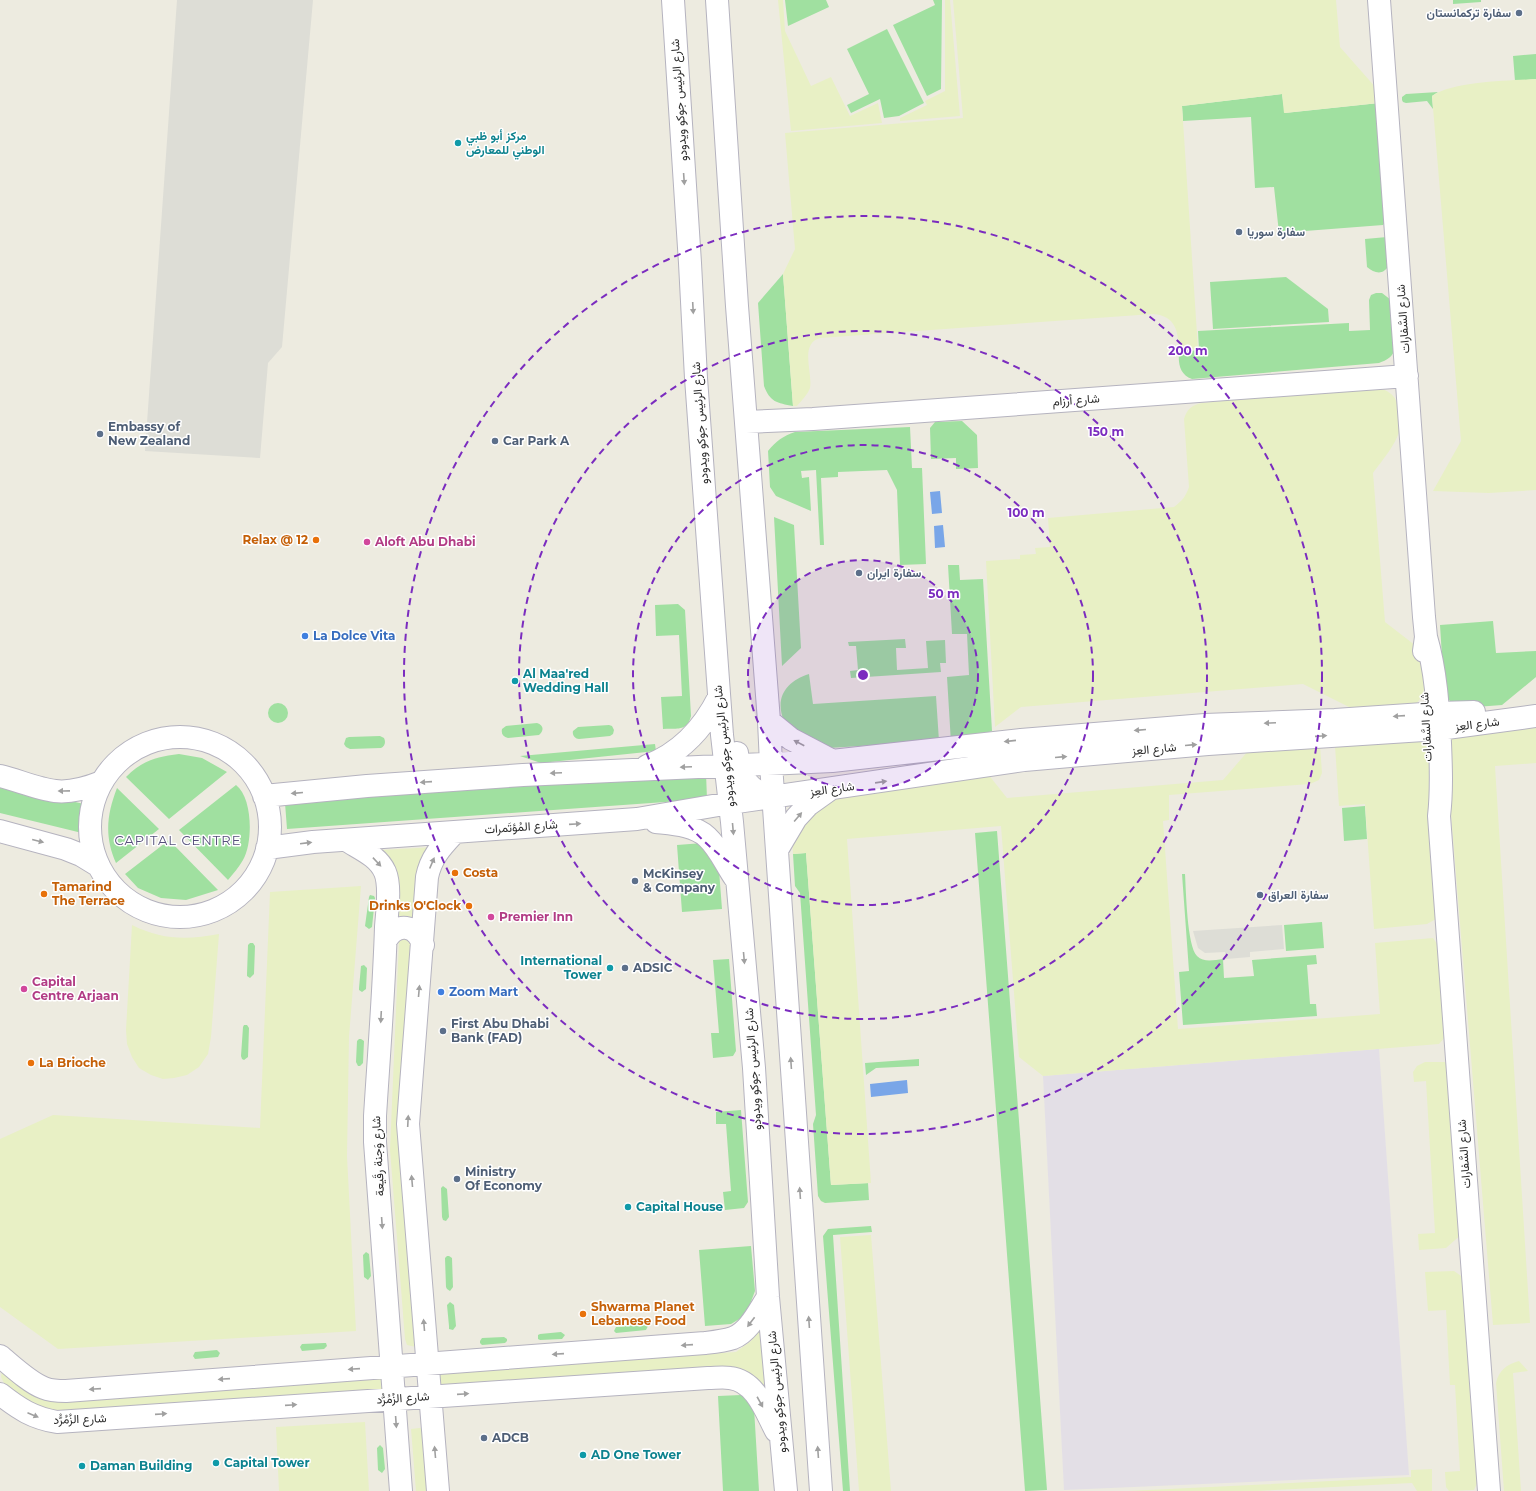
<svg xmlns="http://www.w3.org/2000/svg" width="1536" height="1491" font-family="Montserrat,Vazirmatn,sans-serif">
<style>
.industrial{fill:#e3dfe6}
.green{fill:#a0e0a0}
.sand{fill:#e8f0c5}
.plaza{fill:#ddddd6}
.water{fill:#79a6e8}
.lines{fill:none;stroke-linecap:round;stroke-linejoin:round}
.minor-casing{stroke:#b5b3bf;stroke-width:24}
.minor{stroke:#fff;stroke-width:22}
.oneway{fill:#a0a0a0}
.ring{fill:none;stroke:#7b2cbf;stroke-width:2;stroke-dasharray:7 5}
.service-dot{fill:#5c6f8a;stroke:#fff;stroke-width:1.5}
.culture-dot{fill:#0f9aa8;stroke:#fff;stroke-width:1.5}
.food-dot{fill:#e8710a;stroke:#fff;stroke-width:1.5}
.hotel-dot{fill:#d1479c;stroke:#fff;stroke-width:1.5}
.shop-dot{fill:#3f7fe0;stroke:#fff;stroke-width:1.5}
.labels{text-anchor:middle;stroke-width:3;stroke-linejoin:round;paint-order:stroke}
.service-label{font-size:12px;font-weight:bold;fill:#4e5e75;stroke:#fff;text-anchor:start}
.street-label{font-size:12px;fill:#2c2c2c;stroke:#fff}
.culture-label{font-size:12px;font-weight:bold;fill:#0d838f;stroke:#fff;text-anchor:start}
.food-label{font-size:12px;font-weight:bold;fill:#c56008;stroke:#fff;text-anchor:start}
.hotel-label{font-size:12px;font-weight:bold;fill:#b23c85;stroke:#fff;text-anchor:start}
.shop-label{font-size:12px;font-weight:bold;fill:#366cbe;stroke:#fff;text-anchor:start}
.neighbourhood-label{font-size:13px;letter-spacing:1px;fill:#554f7b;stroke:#fff}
.centre{fill:#7b2cbf;stroke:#fff;stroke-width:2}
.ring-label{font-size:12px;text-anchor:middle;font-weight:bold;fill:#7b2cbf;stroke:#fff;stroke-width:3;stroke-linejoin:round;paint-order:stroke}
</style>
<rect width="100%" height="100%" fill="#edebe0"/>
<path class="industrial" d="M 1379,1049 L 1409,1475 L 1064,1490 L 1043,1076 Z"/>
<path class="green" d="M 785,0 L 826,0 L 829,7 L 788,26 Z
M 933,0 L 942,0 L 941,89 L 927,96 L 893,25 L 935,5 Z
M 1453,0 L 1481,0 L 1481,2 L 1453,4 Z
M 887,29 L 924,103 L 899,116 L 884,118 L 880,99 L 851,113 L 847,105 L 869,94 L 847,49 Z
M 1536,54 L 1536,79 L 1515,81 L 1513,56 Z
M 1438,92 L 1432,96 L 1433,109 L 1427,101 L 1406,103 L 1403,102 L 1402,100 L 1402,97 L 1406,94 Z
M 1282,94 L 1285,113 L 1379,103 L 1386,221 L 1383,225 L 1279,233 L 1274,187 L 1255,188 L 1251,117 L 1183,121 L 1182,106 Z
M 1387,237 L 1389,265 C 1384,275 1375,274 1367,267 L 1365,239 Z
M 783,274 L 793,406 C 777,403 770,402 764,386 L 758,303 Z
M 1286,277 L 1328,309 L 1329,322 L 1213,329 L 1210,282 Z
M 1376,293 L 1382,293 L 1391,300 C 1392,310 1398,341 1395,348 C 1393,357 1387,360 1379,363 L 1192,379 C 1180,375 1178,364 1179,352 L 1199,350 L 1198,331 L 1349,323 L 1349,331 L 1370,330 L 1369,300 L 1371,295 Z
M 962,421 L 977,435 L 978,468 L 956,469 L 956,458 L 931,459 L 930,428 L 935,422 Z
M 910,427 L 912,468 L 922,468 L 926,564 L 900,565 L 897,490 L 887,470 L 838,472 L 838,477 L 821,478 L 824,545 L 820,545 L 816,470 L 801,471 L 802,478 L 809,477 L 811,511 L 776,496 L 770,487 L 768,451 C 776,441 783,436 795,432 Z
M 774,517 L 794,525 L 801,648 L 782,666 Z
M 948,565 L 959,565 L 960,580 L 983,579 L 992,731 L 961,742 L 951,743 L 947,677 L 969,675 L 967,634 L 952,634 Z
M 678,604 L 685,610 L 691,716 C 687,732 676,728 663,729 L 661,697 L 682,696 L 679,635 L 656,636 L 655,605 Z
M 1493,621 L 1496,653 L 1536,651 L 1536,677 L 1502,705 L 1463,708 L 1455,706 L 1447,698 L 1444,688 L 1440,625 Z
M 905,639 L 906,648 L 896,648 L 897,670 L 928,668 L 926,641 L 945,640 L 946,663 L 940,663 L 941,672 L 851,678 L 850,671 L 858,670 L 856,646 L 849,646 L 848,642 Z
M 809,674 L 813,704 L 936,696 L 939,741 L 813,749 C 807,743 786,727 784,721 C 774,697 787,681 809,674 Z
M268 713a10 10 0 1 1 20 0a10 10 0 1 1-20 0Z
M 537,723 C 544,725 544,731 539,735 L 508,738 C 503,737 501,734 502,729 L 506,726 Z
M 609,725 L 612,726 L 614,730 L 613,734 L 610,736 L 579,739 C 575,739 572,735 573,731 L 578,727 Z
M 380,736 L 384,738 C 386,742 385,746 381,748 L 350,749 L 346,747 L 344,744 L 346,738 L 349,737 Z
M 655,744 L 656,751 L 541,763 L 520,756 Z
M 179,754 L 202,758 L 227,772 L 169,819 L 126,777 C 143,760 156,757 179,754 Z
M 706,773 L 707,799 L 287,829 L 285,803 Z
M 0,785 L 84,804 L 82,818 L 82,833 L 0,813 Z
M 236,785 C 253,798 253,843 243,860 C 239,867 233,874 228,880 L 179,830 Z
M 117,788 L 159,829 L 116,863 C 104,836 107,814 117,788 Z
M 1365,806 L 1367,839 L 1344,841 L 1342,808 Z
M 997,831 L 1047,1490 L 1025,1491 L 975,833 Z
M 169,840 L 218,890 L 186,900 L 161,898 L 138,888 L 125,874 Z
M 703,843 L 718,857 L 722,909 L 682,912 L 677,845 Z
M 806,853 L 831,1185 L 868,1183 L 869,1200 L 825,1203 L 821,1201 L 818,1196 L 813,1124 L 816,1115 L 800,893 L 795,886 L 793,854 Z
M 1182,874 L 1185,874 C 1186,890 1187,946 1197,956 C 1204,963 1214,960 1223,959 L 1224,978 L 1254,976 L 1252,960 L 1316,955 L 1317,964 L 1307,965 L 1310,1004 L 1316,1004 L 1317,1016 L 1183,1025 L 1179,972 L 1189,971 Z
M 370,895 L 374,896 L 375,898 L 372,927 L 369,929 L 365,926 L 369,897 Z
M 1322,922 L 1324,948 L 1286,951 L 1284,925 Z
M 250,943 L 253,943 L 255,946 L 254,974 L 250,978 L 247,976 L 247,974 L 248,945 Z
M 729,959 L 736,1051 L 733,1056 L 713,1058 L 711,1033 L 719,1033 L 713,960 Z
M 364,965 L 367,968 L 366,989 L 362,992 L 359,990 L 359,988 L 361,966 Z
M 244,1025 L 247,1025 L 249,1028 L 248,1057 L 244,1060 L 242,1059 L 241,1056 L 243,1027 Z
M 359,1039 L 361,1039 L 364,1041 L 363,1063 L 360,1066 L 358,1066 L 356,1062 L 357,1041 Z
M 919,1059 L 919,1066 L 876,1068 L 866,1075 L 865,1063 Z
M 741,1110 L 748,1202 L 744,1208 L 725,1210 L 723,1192 L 731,1191 L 726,1124 L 716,1124 L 716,1112 Z
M 443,1186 L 447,1189 L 449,1217 L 446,1221 L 443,1220 L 442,1217 L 441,1188 Z
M 871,1226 L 872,1232 L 833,1235 L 850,1491 L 843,1491 L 823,1236 L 828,1229 Z
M 751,1246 L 755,1291 L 749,1307 L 741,1318 L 731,1324 L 705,1326 L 699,1250 Z
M 366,1252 L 369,1254 L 371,1276 L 368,1280 L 364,1277 L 363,1255 Z
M 447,1256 L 449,1256 L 452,1258 L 453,1287 L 450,1291 L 447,1289 L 446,1287 L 445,1258 Z
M 450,1302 L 454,1305 L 456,1326 L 453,1330 L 449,1329 L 449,1326 L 447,1305 Z
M 644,1324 L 648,1326 L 646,1330 L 616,1333 L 614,1331 L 616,1327 Z
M 561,1332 L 565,1335 L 562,1339 L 540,1340 L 538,1339 L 538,1335 L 540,1334 Z
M 504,1337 L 507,1339 L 507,1341 L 505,1343 L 482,1345 L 480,1343 L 480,1341 L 482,1338 Z
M 324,1343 L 326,1343 L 327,1346 L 324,1349 L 302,1351 L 300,1347 L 302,1344 Z
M 217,1350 L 220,1353 L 218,1357 L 195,1359 L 193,1356 L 195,1352 Z
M 741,1395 L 750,1401 L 754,1408 L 759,1491 L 723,1491 L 718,1396 Z
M 380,1445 L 383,1448 L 385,1469 L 382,1473 L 378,1470 L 377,1448 Z"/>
<path class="sand" d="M 778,0 L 783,0 L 785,31 L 811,86 L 831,77 L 850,116 L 878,103 L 882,123 L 791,131 Z
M 945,0 L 950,0 L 960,116 L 900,121 L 900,118 L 927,105 L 925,101 L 945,91 Z
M 953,0 L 1336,0 L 1340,47 L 1377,89 L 1379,103 L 1284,113 L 1282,94 L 1182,106 L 1198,349 L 1179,351 C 1178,331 1176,316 1153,314 L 820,338 C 799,344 813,373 810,388 C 808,394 801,401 797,406 L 793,406 L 783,274 L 795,249 L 785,133 L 963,118 Z
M 1536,79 L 1536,490 L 1489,493 L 1433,491 L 1461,441 L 1432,96 C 1454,81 1509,81 1536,79 Z
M 1375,387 C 1391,391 1397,396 1399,412 C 1399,417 1401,422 1400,427 C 1399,441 1381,462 1373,473 L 1385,622 L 1420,649 C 1424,674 1432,691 1411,709 L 1353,709 L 1303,684 L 1021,707 L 995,727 L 986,561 L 1020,559 L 1020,555 L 1036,554 L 1035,548 L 1050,547 L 1048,518 L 1174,507 C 1182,501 1186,496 1189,487 L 1184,419 C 1187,409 1192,405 1202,403 Z
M 1536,723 L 1536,763 L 1495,766 L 1530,1323 L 1493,1325 L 1446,753 L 1451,736 Z
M 1426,740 L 1428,746 L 1440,909 L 1436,919 L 1427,924 L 1374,929 L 1365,804 L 1339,806 L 1335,746 Z
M 1255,743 L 1320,745 L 1322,773 L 1319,780 L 1310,784 L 1169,795 L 1169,820 L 1163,821 L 1178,1029 L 1380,1014 L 1375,943 L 1433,938 L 1442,951 L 1447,1035 L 1439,1044 L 1043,1076 L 1019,1057 L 1001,826 L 847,839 L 871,1183 L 831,1185 L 806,853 L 793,854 L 791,813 L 793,806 L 984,769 L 1007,798 L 1223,780 Z
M 436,847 L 418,925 L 396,924 L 381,850 Z
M 361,886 L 349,1037 L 347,1156 L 356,1331 L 58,1349 L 0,1307 L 0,1139 L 53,1115 L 260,1128 L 270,892 Z
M 132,925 C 162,940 187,940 219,934 L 211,1037 L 208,1054 L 199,1067 L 187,1075 L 174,1078 L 163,1079 L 151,1075 L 139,1068 L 132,1057 L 127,1044 L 126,1030 Z
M 412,935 L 416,1347 L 407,1345 L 405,1339 L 390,1150 L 399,940 Z
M 1425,1062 L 1445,1062 L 1452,1071 L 1463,1233 L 1446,1248 L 1419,1250 L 1418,1234 L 1435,1233 L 1426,1081 L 1414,1082 L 1413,1072 L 1417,1066 Z
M 871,1235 L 891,1491 L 859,1491 L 840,1237 Z
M 1454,1271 L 1467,1280 L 1482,1473 L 1474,1490 L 1449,1491 L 1446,1487 L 1445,1472 L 1460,1471 L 1455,1385 L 1450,1385 L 1446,1310 L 1428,1311 L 1425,1272 Z
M 764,1325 L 768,1392 L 756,1379 L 441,1388 L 437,1378 L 440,1374 L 446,1372 L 736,1352 L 751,1341 Z
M 1519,1361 L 1528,1371 L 1513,1373 L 1521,1491 L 1504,1491 L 1496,1383 C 1499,1370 1506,1365 1519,1361 Z
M 2,1371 L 50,1397 L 385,1375 L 393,1389 L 45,1413 L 4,1383 L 1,1377 Z
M 365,1422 L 369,1491 L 279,1491 L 276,1427 Z
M 428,1427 L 433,1491 L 416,1491 L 411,1429 Z
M 1432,1469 L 1432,1491 L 1417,1491 L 1412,1483 L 1257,1491 L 1128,1491 L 1411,1477 L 1411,1470 Z"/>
<path class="plaza" d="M 177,0 L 313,0 L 282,347 L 268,363 L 260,458 L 145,451 Z
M 1282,925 L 1284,949 L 1250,952 L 1250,957 L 1226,959 L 1225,952 L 1205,953 L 1198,948 L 1193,931 Z"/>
<path class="water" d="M 940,491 L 942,513 L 932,514 L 930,492 Z
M 943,525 L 945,547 L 935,548 L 934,526 Z
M 907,1080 L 908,1093 L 871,1097 L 870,1084 Z"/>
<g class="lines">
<defs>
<path id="minor" d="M 673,0 L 690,263 L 696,378 L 722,735 L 732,822 L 754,1068 L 768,1297 L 786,1491
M 717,0 L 737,306 L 769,721 L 771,764 L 821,1491
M 1379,0 L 1424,617 L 1426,637 L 1424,651
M 746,422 L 813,419 L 1407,376
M 1426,637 C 1436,671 1438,707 1440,743 C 1441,768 1442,791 1439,816 L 1489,1491
M 769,721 L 791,739 L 831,760
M90 827a90 90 0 1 1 180 0a90 90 0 1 1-180 0Z
M 737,753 C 739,777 748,791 773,797
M 647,766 C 681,753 703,729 719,697
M 0,776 C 17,780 38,789 55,791 C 71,793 87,788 102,782
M 264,796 L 367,786 L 523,775 L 832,761 L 1021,740 L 1205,725 L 1335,720 L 1438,713 L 1474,712
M 656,822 C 673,824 694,825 707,837 C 719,848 726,865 735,878
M 0,831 L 66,849 L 81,855 L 99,866
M 346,840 C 360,849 378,856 385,872 C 391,886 387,912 386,927 C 384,990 379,1053 375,1116 L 375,1142 L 401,1491
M 267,848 L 313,842 L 637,819 L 730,803 L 1024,760 L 1208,744 L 1439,729 L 1536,716
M 777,850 L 796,818 L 808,805 L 829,790
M 386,940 C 396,922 417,924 423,945
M 0,1356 C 12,1366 30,1383 44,1388 C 51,1391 59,1391 66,1391 L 705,1343 C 714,1342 724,1341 733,1338 C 750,1331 759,1310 768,1297
M 0,1394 C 19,1409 33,1418 57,1422 L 708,1378 C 715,1378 723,1377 730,1378 C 756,1381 766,1412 776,1431
M 438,1491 L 408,1124 L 427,877 C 431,857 442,846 455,832"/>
</defs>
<use href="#minor" class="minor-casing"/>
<use href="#minor" class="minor"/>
</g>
<defs><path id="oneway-solid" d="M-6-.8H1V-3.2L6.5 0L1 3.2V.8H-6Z"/></defs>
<g class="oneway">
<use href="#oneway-solid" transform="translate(684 179) rotate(86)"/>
<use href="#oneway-solid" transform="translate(693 308) rotate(87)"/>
<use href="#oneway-solid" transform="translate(1399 716) rotate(176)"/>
<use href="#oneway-solid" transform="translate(1270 723) rotate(178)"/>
<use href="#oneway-solid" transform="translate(1140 730) rotate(175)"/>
<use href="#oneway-solid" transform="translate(1321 736) rotate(-4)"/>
<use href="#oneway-solid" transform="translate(1010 741) rotate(174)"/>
<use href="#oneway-solid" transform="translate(799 743) rotate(-152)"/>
<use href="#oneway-solid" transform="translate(1191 745) rotate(-5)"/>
<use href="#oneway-solid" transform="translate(1061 757) rotate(-5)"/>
<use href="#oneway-solid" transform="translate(686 767) rotate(177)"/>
<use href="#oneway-solid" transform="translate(556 773) rotate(177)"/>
<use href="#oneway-solid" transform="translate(426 782) rotate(176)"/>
<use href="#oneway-solid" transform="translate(881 782) rotate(-8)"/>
<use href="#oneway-solid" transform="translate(64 791) rotate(179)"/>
<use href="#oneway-solid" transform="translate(297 793) rotate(175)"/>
<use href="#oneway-solid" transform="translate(798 817) rotate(-50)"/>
<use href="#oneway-solid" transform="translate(575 824) rotate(-4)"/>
<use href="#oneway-solid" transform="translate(733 829) rotate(85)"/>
<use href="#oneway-solid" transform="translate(38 841) rotate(14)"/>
<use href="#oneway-solid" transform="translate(306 843) rotate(-7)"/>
<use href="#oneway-solid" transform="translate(377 862) rotate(47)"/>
<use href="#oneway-solid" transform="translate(432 863) rotate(-67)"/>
<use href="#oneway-solid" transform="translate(744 958) rotate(85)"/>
<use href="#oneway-solid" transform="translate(419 991) rotate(-85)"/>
<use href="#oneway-solid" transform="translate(381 1017) rotate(93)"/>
<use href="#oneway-solid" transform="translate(791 1063) rotate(-94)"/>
<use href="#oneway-solid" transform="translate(408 1121) rotate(-87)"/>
<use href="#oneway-solid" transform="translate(412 1181) rotate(-95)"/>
<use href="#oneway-solid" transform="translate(800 1193) rotate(-94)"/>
<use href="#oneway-solid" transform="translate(382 1223) rotate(86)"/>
<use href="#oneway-solid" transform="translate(751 1322) rotate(127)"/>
<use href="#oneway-solid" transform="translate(809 1322) rotate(-94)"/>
<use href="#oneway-solid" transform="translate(424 1325) rotate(-95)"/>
<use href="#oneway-solid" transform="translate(687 1345) rotate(176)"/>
<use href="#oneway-solid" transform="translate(558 1354) rotate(176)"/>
<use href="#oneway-solid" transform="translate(354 1369) rotate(176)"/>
<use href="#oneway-solid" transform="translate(224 1379) rotate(176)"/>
<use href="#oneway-solid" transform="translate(95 1389) rotate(176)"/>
<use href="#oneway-solid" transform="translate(463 1394) rotate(-4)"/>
<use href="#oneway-solid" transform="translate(760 1402) rotate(61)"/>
<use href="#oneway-solid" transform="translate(291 1405) rotate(-4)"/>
<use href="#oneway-solid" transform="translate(161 1414) rotate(-4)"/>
<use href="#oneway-solid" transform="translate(33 1415) rotate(23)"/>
<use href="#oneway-solid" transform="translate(396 1422) rotate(86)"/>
<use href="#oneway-solid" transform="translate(435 1452) rotate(-95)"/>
<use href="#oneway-solid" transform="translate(818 1452) rotate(-94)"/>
</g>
<circle cx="863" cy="675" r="115" fill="#7b2cbf" fill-opacity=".12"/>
<g class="ring">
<circle cx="863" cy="675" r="115"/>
<circle cx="863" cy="675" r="230"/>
<circle cx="863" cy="675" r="344"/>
<circle cx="863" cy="675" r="459"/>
</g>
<g class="service-dot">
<circle cx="1519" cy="13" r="4"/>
<circle cx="1239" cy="232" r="4"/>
<circle cx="100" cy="434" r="4"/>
<circle cx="495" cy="441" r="4"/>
<circle cx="859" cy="573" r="4"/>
<circle cx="635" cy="881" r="4"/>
<circle cx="1260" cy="895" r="4"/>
<circle cx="625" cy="968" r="4"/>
<circle cx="443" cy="1031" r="4"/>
<circle cx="457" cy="1179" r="4"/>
<circle cx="484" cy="1438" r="4"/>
</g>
<g class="culture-dot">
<circle cx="458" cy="143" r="4"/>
<circle cx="515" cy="681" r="4"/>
<circle cx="610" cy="968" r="4"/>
<circle cx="628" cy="1207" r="4"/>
<circle cx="583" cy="1455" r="4"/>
<circle cx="216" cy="1463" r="4"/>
<circle cx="82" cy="1466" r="4"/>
</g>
<g class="food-dot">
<circle cx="316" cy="540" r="4"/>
<circle cx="455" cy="873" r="4"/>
<circle cx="44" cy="894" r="4"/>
<circle cx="469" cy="906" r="4"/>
<circle cx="31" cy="1063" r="4"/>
<circle cx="583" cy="1314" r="4"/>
</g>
<g class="hotel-dot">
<circle cx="367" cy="542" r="4"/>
<circle cx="491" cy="917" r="4"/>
<circle cx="24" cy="989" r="4"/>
</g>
<g class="shop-dot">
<circle cx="305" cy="636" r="4"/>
<circle cx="441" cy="992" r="4"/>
</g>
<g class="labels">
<g class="service-label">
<text x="1511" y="17" text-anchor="end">سفارة تركمانستان</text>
<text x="1247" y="236">سفارة سوريا</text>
<text x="108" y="431">Embassy of<tspan x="108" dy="14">New Zealand</tspan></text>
<text x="503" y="445">Car Park A</text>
<text x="867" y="577">سفارة ايران</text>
<text x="643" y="878">McKinsey<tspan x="643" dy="14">&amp; Company</tspan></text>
<text x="1268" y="899">سفارة العراق</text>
<text x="633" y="972">ADSIC</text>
<text x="451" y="1028">First Abu Dhabi<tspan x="451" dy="14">Bank (FAD)</tspan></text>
<text x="465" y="1176">Ministry<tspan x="465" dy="14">Of Economy</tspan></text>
<text x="492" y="1442">ADCB</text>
</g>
<g class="street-label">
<text transform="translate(679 100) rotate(-94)" y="4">شارع الرئيس جوكو ويدودو</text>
<text transform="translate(1403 319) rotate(-94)" y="4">شارع السَّفارات</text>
<text transform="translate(1076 400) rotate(-4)" y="4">شارع أرزام</text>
<text transform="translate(700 423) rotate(-94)" y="4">شارع الرئيس جوكو ويدودو</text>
<text transform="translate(1477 724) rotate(-7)" y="4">شارع العِز</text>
<text transform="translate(1426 727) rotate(-93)" y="4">شارع السَّفارات</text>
<text transform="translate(724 746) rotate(-96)" y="4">شارع الرئيس جوكو ويدودو</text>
<text transform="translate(1154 749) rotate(-5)" y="4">شارع العِز</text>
<text transform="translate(832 789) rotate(-8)" y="4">شارع العِز</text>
<text transform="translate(521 827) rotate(-4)" y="4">شارع المُؤتَمرات</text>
<text transform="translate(753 1069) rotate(-94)" y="4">شارع الرئيس جوكو ويدودو</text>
<text transform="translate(1464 1154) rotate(-94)" y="4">شارع السَّفارات</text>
<text transform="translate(378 1156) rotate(-93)" y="4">شارع وَجنة رقَيعة</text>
<text transform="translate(777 1392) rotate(-95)" y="4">شارع الرئيس جوكو ويدودو</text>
<text transform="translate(403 1398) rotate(-4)" y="4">شارع الزُمُرُّد</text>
<text transform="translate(80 1419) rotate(-2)" y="4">شارع الزُمُرُّد</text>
</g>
<g class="culture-label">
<text x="466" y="140">مركز أبو ظبي<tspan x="466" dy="14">الوطني للمعارض</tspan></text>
<text x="523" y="678">Al Maa'red<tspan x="523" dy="14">Wedding Hall</tspan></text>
<text x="602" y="965" text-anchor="end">International<tspan x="602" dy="14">Tower</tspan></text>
<text x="636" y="1211">Capital House</text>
<text x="591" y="1459">AD One Tower</text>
<text x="224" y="1467">Capital Tower</text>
<text x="90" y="1470">Daman Building</text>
</g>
<g class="food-label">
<text x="308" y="544" text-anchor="end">Relax @ 12</text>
<text x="463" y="877">Costa</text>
<text x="52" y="891">Tamarind<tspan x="52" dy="14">The Terrace</tspan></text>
<text x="461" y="910" text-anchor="end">Drinks O'Clock</text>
<text x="39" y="1067">La Brioche</text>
<text x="591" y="1311">Shwarma Planet<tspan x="591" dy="14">Lebanese Food</tspan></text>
</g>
<g class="hotel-label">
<text x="375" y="546">Aloft Abu Dhabi</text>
<text x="499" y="921">Premier Inn</text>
<text x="32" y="986">Capital<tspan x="32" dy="14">Centre Arjaan</tspan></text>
</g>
<g class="shop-label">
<text x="313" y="640">La Dolce Vita</text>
<text x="449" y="996">Zoom Mart</text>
</g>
<g class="neighbourhood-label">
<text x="178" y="845">CAPITAL CENTRE</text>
</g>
</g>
<circle cx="863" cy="675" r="6" class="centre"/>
<g class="ring-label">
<text x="1188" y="355">200 m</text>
<text x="1106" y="436">150 m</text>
<text x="1026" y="517">100 m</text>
<text x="944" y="598">50 m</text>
</g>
</svg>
